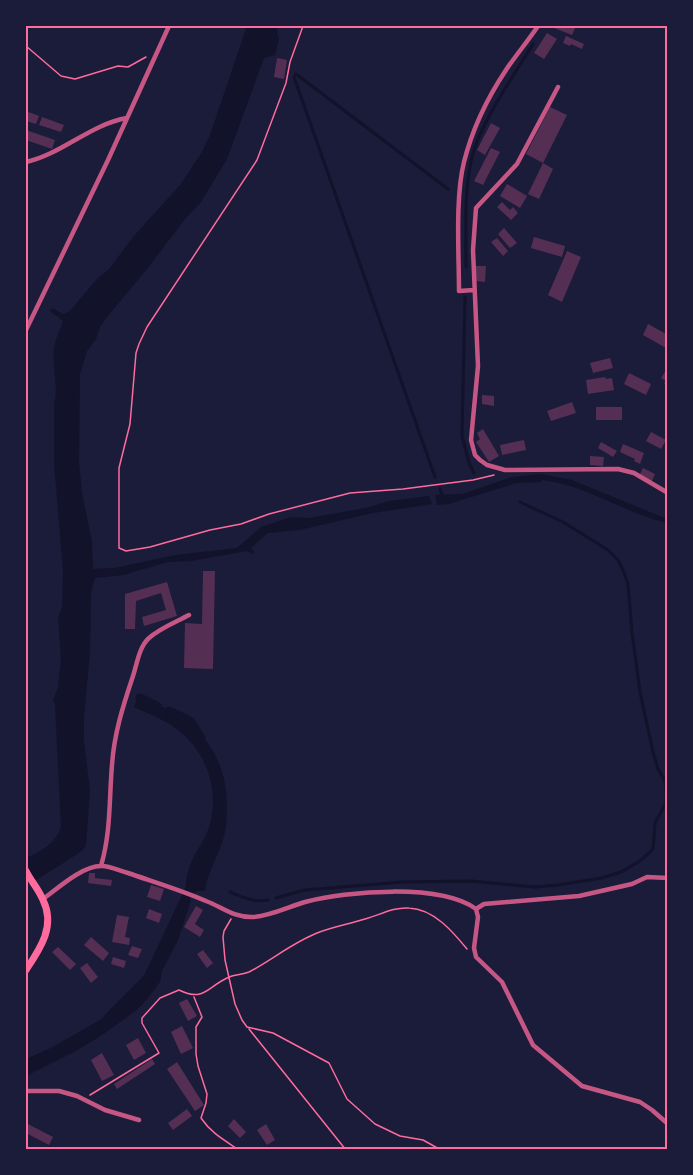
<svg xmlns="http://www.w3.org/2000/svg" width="693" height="1175" font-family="'Zilla Slab',serif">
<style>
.water{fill:#12122b}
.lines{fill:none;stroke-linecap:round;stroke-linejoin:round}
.stream{stroke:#12122b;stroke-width:3}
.canal{stroke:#12122b;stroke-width:9}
.building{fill:#542f53}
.path{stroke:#ff6b9d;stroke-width:1.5}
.minor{stroke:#c65784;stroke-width:4.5}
.primary{stroke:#ff6b9d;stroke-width:7}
.neatline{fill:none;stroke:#ff6b9d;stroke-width:2}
</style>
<rect width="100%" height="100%" fill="#1b1b3a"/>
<path class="water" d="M 247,26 L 278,26 L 277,32 L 279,38 L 275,55 L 264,58 L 227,159 L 201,202 L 185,219 L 147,269 L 107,317 L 100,327 L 96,339 L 87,351 L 80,374 L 79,462 L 82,493 L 92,542 L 93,569 L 114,568 L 176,555 L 237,548 L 261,527 L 291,517 L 309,518 L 366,508 L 389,501 L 429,496 L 432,504 L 373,513 L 299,530 L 268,533 L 251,548 L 254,551 L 253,554 L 247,551 L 191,561 L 168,562 L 123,575 L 95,578 L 91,593 L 90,652 L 84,717 L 84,741 L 90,791 L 86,845 L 82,851 L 35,881 L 26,864 L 26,858 C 41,852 56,843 61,827 L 55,705 L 53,700 L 58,688 L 61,658 L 58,618 L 62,607 L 63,572 L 54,463 L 54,403 C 59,390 52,365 54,349 C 55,340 60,330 63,321 L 50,311 L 52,308 L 63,314 L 70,311 L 97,279 L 109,269 L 134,236 L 180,185 L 202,152 L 210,135 Z
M 541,474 L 572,480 L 667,519 L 667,523 C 625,513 585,485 543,480 L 541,482 L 516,483 L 449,504 L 437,505 L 435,495 L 462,494 L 512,477 Z
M 137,700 L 144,704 L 146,700 L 151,701 C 207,727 232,762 226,825 C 224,848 208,868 205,891 L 197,891 L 196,893 L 186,890 C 186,884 186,878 188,872 C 191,857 203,844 208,830 C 222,792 206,747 171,725 C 159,717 146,713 134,707 Z
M 184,897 L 191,900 L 178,940 L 162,971 L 160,982 L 147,999 L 137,1010 L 102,1035 L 76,1051 L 26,1076 L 26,1059 L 51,1048 L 112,1013 L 140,992 L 156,966 L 161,951 L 175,922 Z"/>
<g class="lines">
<path class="stream" d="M 466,267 C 466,233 464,195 471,161 C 479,124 513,77 533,44
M 465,297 L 462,436 L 469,463 L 474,473
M 435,477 L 294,77 L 296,74 L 448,189
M 440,489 L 442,495
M 230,892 C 243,897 254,903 268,900
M 276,898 L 305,890 L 403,882 L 471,881 L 535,887 L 558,885 L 602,878 L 621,872 L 640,861 L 653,849 L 655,823 L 666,803 L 666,790 L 665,781 L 658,769 L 653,752 L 640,692 L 632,633 L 628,584 L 623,570 L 618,560 L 608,550 L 563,522 L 520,502"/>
<path class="canal" d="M 140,698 L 157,706
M 169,711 L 190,721 L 201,738
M 108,1018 L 148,978 L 192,884"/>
</g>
<path class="building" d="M 549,26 L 576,26 L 572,35 Z
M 547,33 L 557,39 L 544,59 L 534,53 Z
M 566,36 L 584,44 L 582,49 L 571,44 L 570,46 L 563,43 Z
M 277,58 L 287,60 L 284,79 L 274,77 Z
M 550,107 L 567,115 L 543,163 L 526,154 Z
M 26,111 L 39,116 L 36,124 L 26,121 Z
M 42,117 L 64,125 L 61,132 L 39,125 Z
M 491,123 L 500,128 L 485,155 L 477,150 Z
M 26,130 L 55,140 L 52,149 L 26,140 Z
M 491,148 L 500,152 L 483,185 L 474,181 Z
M 543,163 L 553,169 L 539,199 L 528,194 Z
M 507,184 L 527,196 L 520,208 L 500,196 Z
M 502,202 L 510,210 L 513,207 L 518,213 L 511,220 L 497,207 Z
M 504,228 L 517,243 L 510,248 L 498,234 Z
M 534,237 L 565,246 L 562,257 L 531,248 Z
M 497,238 L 508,251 L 503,256 L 491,242 Z
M 567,251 L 581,257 L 562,302 L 548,295 Z
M 476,266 L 486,266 L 485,282 L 476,281 Z
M 648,324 L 668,335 L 666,348 L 643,335 Z
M 610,358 L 613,368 L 593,373 L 590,363 Z
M 668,367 L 668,386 L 664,384 L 666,381 L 661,378 Z
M 629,373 L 651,384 L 646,395 L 624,384 Z
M 605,377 L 606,379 L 612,378 L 614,390 L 588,394 L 586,380 Z
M 482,395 L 494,396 L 494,406 L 482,404 Z
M 572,402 L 576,413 L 551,421 L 547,411 Z
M 596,407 L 622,407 L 622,420 L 596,420 Z
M 483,429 L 499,456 L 489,462 L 476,442 L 480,439 L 477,433 Z
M 651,432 L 666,440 L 661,449 L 646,441 Z
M 524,440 L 526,450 L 502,455 L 500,445 Z
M 601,442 L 617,451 L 613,457 L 598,448 Z
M 623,444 L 644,453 L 640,464 L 634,461 L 635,459 L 620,452 Z
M 590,456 L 604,457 L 603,466 L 590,465 Z
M 643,468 L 655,474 L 651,483 L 638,478 Z
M 203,571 L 215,571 L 213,669 L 184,668 L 185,623 L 202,624 Z
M 167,582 L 177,616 L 144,626 L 142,617 L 166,610 L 161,593 L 136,601 L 135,629 L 125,629 L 125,594 Z
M 89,873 L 95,873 L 95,878 L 112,880 L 111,886 L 88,883 Z
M 151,885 L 164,889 L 160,901 L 147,897 Z
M 196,906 L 203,910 L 195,924 L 204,930 L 200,937 L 184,927 Z
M 149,909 L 162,914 L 159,923 L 146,918 Z
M 117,915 L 129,917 L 125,937 L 130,938 L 129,945 L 112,942 Z
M 91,937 L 109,953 L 103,961 L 84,945 Z
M 132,946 L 142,949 L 138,958 L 128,955 Z
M 58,947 L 76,964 L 70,970 L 52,952 Z
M 203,950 L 213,963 L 207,968 L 197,954 Z
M 113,957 L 126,961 L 124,968 L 111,964 Z
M 87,963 L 98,977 L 91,983 L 80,968 Z
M 187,999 L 197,1016 L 188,1021 L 179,1003 Z
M 182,1026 L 193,1048 L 181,1054 L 171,1032 Z
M 138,1038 L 146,1053 L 134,1060 L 126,1045 Z
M 102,1053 L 114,1075 L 102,1081 L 91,1060 Z
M 152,1059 L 155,1064 L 117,1089 L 114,1084 Z
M 177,1062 L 204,1105 L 195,1111 L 167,1069 Z
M 187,1109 L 192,1116 L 173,1130 L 168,1123 Z
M 234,1119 L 246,1132 L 240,1138 L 228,1126 Z
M 26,1123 L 53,1137 L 49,1145 L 26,1133 Z
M 266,1124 L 275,1140 L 267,1145 L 257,1130 Z"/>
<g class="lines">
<path class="path" d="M 303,26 L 290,62 L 286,83 L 257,160 L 147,327 L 139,344 L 136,353 L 130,424 L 119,468 L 119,548 L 126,551 L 150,547 L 210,530 L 241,524 L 269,514 L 350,493 L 403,489 L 473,480 L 494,475
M 26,46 L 61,76 L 75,79 L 118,66 L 128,67 L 146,57
M 231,919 L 224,931 L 223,937 L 225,960 L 235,1004 L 242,1020 L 247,1027 L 273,1033 L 329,1063 L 347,1099 L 375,1124 L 400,1136 L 423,1140 L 441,1150
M 194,997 L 202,1017 L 196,1027 L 196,1054 L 198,1066 L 207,1094 L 206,1103 L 201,1118 C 211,1133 224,1140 239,1150
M 249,1029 L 346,1150
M 90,1095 L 159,1053 L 142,1023 L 142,1018 L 160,998 L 179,990 C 204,1002 206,988 227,978 C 234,974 242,975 249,972 C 272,960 292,943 317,933 C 332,927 349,924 365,919 C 380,915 393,907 409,908 C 434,909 453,932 467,949
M 26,1146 L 31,1150"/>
<path class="minor" d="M 558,87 L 517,164 L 476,208 L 473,250 L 478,366 L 471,440 L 475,455 L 480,460 L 487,465 L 505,470 L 618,469 L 634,473 L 668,493
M 26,162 C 62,154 91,124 127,118
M 474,290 L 459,291 C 459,254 455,197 464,162 C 472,130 488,97 506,70 C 516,55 528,41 538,26
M 26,330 L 108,160 L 169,26
M 101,866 C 111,832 109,800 112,765 C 114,734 123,706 133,676 C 137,664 139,647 149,638 C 160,628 176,622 189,615
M 43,899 C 57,889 83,865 102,866 C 110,866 120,871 128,873 C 154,882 181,890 206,901 C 222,907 234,918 253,917 C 271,916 288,907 305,902 C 347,891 440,883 476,909 L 478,917 L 474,948 L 476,957 L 502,982 L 533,1045 L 582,1086 L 640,1102 L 652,1110 L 668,1124
M 476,909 L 484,904 L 579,896 L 632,884 L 647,877 L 668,878
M 26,1091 L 59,1091 L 77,1096 L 105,1110 L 139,1120"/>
<path class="primary" d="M 26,871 C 31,881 39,890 43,900 C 56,926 40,949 26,970"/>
</g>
<rect width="693" height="1175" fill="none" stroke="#1b1b3a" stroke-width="54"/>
<rect x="27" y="27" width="639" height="1121" class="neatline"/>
</svg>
